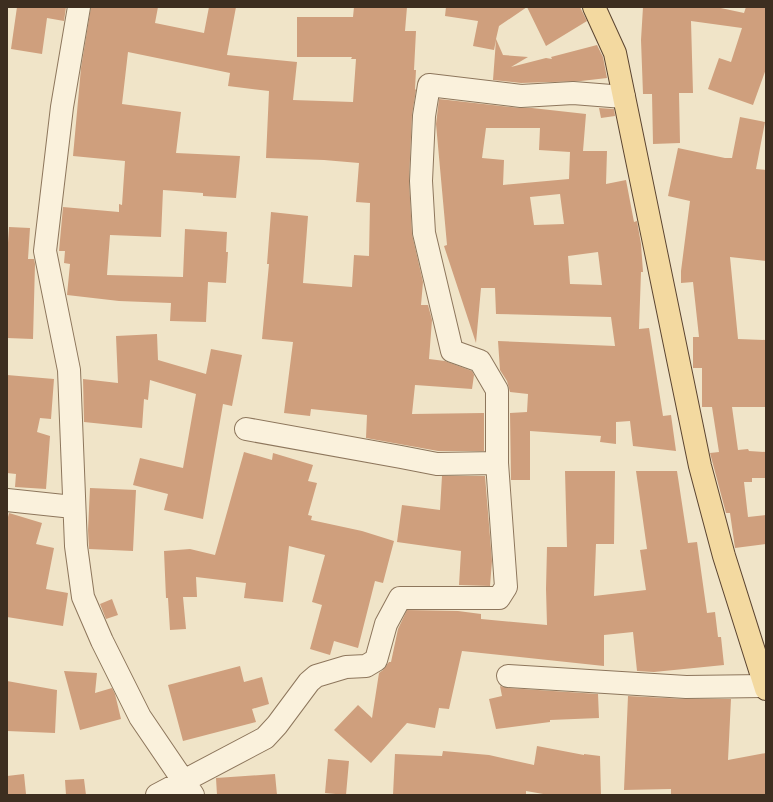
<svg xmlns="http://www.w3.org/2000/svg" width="773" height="802" font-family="'Libre Baskerville',serif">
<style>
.building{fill:#cf9f7d;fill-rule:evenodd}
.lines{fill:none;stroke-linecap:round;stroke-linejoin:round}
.minor-casing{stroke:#8d765c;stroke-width:24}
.major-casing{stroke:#5b4430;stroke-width:24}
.minor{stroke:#faf1dc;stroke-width:22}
.major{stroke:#f3d9a0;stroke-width:22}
</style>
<rect width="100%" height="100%" fill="#f0e4c8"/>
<path class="building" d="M 17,7 L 66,7 L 64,21 L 47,18 L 42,54 L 11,49 Z
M 91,7 L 158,7 L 155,23 L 204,33 L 209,7 L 236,7 L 227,55 L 297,62 L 293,100 L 353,102 L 356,59 L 351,59 L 352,57 L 297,57 L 297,17 L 353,17 L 354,7 L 407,7 L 405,31 L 416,31 L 414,70 L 416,70 L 415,89 L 416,90 L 412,115 L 409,180 L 412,234 L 423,282 L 421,305 L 428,305 L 432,320 L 429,359 L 445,361 L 472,371 L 474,375 L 472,389 L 415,385 L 412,414 L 484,413 L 484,451 L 438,451 L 366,438 L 367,415 L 311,409 L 310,416 L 284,413 L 293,342 L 262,339 L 269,264 L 267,264 L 271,212 L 308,216 L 303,283 L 352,287 L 354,255 L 369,256 L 370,203 L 356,202 L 359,163 L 324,160 L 266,158 L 269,91 L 228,86 L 230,73 L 128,52 L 122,104 L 181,112 L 176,153 L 240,156 L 236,198 L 203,196 L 203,193 L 163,190 L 161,237 L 110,235 L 107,275 L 183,277 L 185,229 L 227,232 L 226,252 L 228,252 L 226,283 L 208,282 L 206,322 L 170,321 L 171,303 L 119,301 L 67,295 L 70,264 L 64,263 L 65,251 L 59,251 L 63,207 L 119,212 L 119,204 L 122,205 L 125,161 L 73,156 L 81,68 Z
M 446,7 L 580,7 L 587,21 L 546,46 L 527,7 L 499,26 L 496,39 L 503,55 L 528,57 L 511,67 L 546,58 L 552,59 L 551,57 L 597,45 L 603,57 L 607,78 L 581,81 L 521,83 L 493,80 L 496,40 L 494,50 L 473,46 L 478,21 L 445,16 Z
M 643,7 L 716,7 L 744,13 L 746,7 L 766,7 L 766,69 L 753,105 L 708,89 L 719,58 L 731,62 L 742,28 L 691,21 L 693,93 L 679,93 L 680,143 L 653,144 L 652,94 L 643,94 L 641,40 Z
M 439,99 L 520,108 L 532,108 L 586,114 L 583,151 L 607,151 L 606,184 L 626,180 L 634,222 L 637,221 L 641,244 L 643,272 L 641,272 L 639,329 L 649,328 L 663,416 L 671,415 L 676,451 L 633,446 L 630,421 L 616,422 L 616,444 L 600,442 L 601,436 L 530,431 L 530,480 L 511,480 L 510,413 L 527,412 L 528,394 L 510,392 L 507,381 L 500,370 L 498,341 L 615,346 L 611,317 L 496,314 L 495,288 L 481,288 L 476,343 L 444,246 L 447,245 L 436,124 ZM 486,128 L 540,128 L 539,150 L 570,152 L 569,179 L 503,185 L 504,160 L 482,158 ZM 560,194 L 564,224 L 534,225 L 530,197 ZM 598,252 L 602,285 L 570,284 L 568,256 Z
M 599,108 L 614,109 L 615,116 L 601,118 Z
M 740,117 L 765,122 L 756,169 L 766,170 L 766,261 L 730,257 L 738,339 L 766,340 L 766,407 L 732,407 L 738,450 L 748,449 L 749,451 L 766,452 L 766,478 L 752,478 L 752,482 L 744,482 L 748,517 L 766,515 L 766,544 L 735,548 L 730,513 L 726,513 L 710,453 L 719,452 L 712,407 L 702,407 L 702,368 L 693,368 L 693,337 L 699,337 L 693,282 L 681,283 L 681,271 L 690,201 L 668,196 L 678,148 L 725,158 L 732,158 Z
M 9,227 L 30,228 L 28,259 L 34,259 L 35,264 L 33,339 L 7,338 L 7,258 Z
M 157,334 L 158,360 L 206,374 L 211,349 L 242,355 L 232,406 L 223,404 L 203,519 L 164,510 L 168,494 L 133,485 L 140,458 L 183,468 L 196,394 L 150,380 L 148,400 L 144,399 L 142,428 L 84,422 L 83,379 L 118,383 L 116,336 Z
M 7,375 L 54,379 L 51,419 L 40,418 L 37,432 L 50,436 L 46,489 L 15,487 L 16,474 L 7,473 Z
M 244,452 L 272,460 L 273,453 L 313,465 L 308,481 L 317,483 L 308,515 L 312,516 L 311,520 L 362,531 L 394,541 L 383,583 L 375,581 L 358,648 L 334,641 L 330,655 L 310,649 L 322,605 L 312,602 L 325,555 L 289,546 L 283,602 L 244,598 L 246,583 L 196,577 L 197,597 L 183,597 L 186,629 L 170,630 L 168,598 L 166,598 L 164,551 L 190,549 L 215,555 Z
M 565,471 L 615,471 L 614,544 L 596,544 L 594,596 L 646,590 L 640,550 L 647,549 L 636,471 L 677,471 L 688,543 L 697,542 L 707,613 L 715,612 L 718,637 L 721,637 L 724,665 L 654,672 L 637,671 L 633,632 L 604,635 L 604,666 L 462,651 L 449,709 L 439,708 L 435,728 L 407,723 L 371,763 L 334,730 L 358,705 L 372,718 L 379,673 L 383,670 L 389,662 L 391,662 L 398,629 L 407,610 L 458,611 L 481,614 L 481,619 L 547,625 L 546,589 L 547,547 L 567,547 Z
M 442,476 L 485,476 L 492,561 L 490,586 L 459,585 L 461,551 L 397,542 L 402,505 L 440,510 Z
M 90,488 L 136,490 L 133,551 L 89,549 L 88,530 Z
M 9,513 L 42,523 L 36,544 L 54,548 L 46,589 L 68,593 L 63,626 L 7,617 L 7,521 Z
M 112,599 L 118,615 L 106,619 L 100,604 Z
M 240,666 L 244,682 L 262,677 L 269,704 L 252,709 L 256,722 L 183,741 L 168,685 Z
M 64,671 L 97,673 L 95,693 L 112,688 L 115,694 L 121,719 L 80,730 Z
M 7,681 L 57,690 L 55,733 L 7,731 Z
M 500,686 L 507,688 L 598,694 L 599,718 L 550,720 L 550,722 L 496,729 L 489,699 L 502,696 Z
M 628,696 L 685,699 L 731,699 L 728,760 L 766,753 L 766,794 L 759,795 L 671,795 L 671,789 L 624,790 Z
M 537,746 L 584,755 L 584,754 L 600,756 L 601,795 L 549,795 L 526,791 L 526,795 L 393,795 L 395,754 L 442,756 L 443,751 L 489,755 L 534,765 Z
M 328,759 L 349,761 L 346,795 L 325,793 Z
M 24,774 L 26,794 L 7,795 L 7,776 Z
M 275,774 L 277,795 L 217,795 L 216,778 Z
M 84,779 L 86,795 L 66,795 L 65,780 Z"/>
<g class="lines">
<defs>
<path id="minor" d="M 79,7 L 62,107 L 45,251 L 69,370 L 76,546 L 83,597 L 102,641 L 140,717 L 193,795
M 246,429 L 401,457 L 437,464 L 497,463
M 7,500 L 73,507
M 508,676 L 686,687 L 765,686
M 157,795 L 265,738 L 277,725 L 309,682 L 316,676 L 346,667 L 366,666 L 376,660 L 386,624 L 400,598 L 499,598 L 506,587 L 497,463 L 497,390 L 480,361 L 452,351 L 424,233 L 421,181 L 424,116 L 429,85 L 521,96 L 573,93 L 624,97"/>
<path id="major" d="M 594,7 L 615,53 L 700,466 L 724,556 L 766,689"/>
</defs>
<use href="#minor" class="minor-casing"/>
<use href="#major" class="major-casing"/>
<use href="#minor" class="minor"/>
<use href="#major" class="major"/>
</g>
<rect width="773" height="802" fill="none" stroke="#3d2e20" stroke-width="16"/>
</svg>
